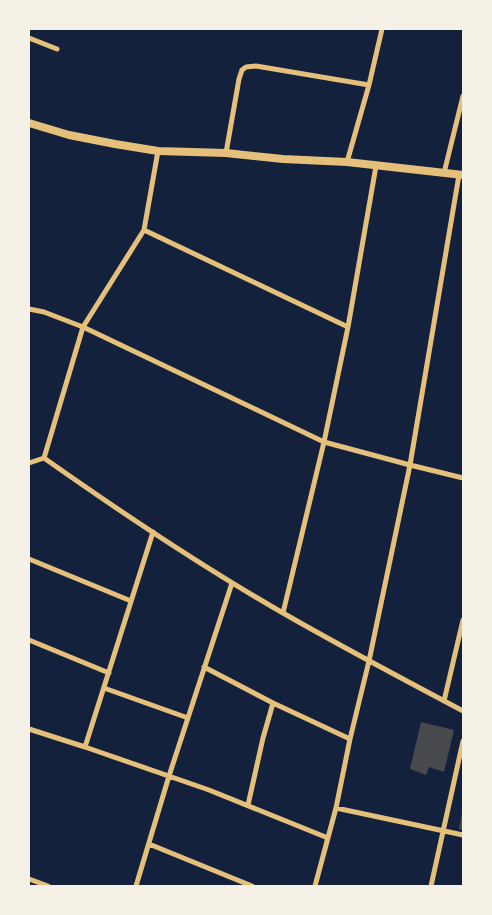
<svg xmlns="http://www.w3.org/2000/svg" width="492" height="915" font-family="'Roboto Condensed',sans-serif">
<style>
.building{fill:#48494c}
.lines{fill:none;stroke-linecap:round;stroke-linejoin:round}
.minor{stroke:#e5c07b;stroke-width:5}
.tertiary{stroke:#e5c07b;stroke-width:8}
</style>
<rect width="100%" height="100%" fill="#14213d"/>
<path class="building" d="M 421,722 L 454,730 L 444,772 L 429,767 L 426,775 L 410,769 Z
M 462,812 L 463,813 L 463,830 L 459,829 Z"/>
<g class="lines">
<path class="minor" d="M 29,38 L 57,49
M 226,153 L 239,79 L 242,70 L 246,67 L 256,66 L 369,85
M 347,162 L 369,85 L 382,29
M 444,173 L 463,96
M 144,230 L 348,327
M 29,309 L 44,312 L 83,327 L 324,442 L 410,465 L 463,478
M 44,458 C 122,513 201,566 283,613 C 342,647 403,679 463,711
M 44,458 L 83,327 L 144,230 L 158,151
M 29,463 L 44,458
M 29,559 L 131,601
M 283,613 L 324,442 L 348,327 L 376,166
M 29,640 L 109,673
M 204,667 L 273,703 L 350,739
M 104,688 L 188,718
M 444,701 L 463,620
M 29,729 L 85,747 L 209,790 L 328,838
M 85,747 L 153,532
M 248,805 L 263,738 L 273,703
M 336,808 L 463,835
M 149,844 L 252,886
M 29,879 L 48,886
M 136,886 L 169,776 L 232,583
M 315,886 L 336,808 L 350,739 L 369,661 L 410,465 L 459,175
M 431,886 L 463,741"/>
<path class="tertiary" d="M 29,123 L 69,135 L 115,144 L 158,151 L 226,153 L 283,159 L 347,162 L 463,175"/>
</g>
<rect width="492" height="915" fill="none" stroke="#f6f1e7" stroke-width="60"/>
</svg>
